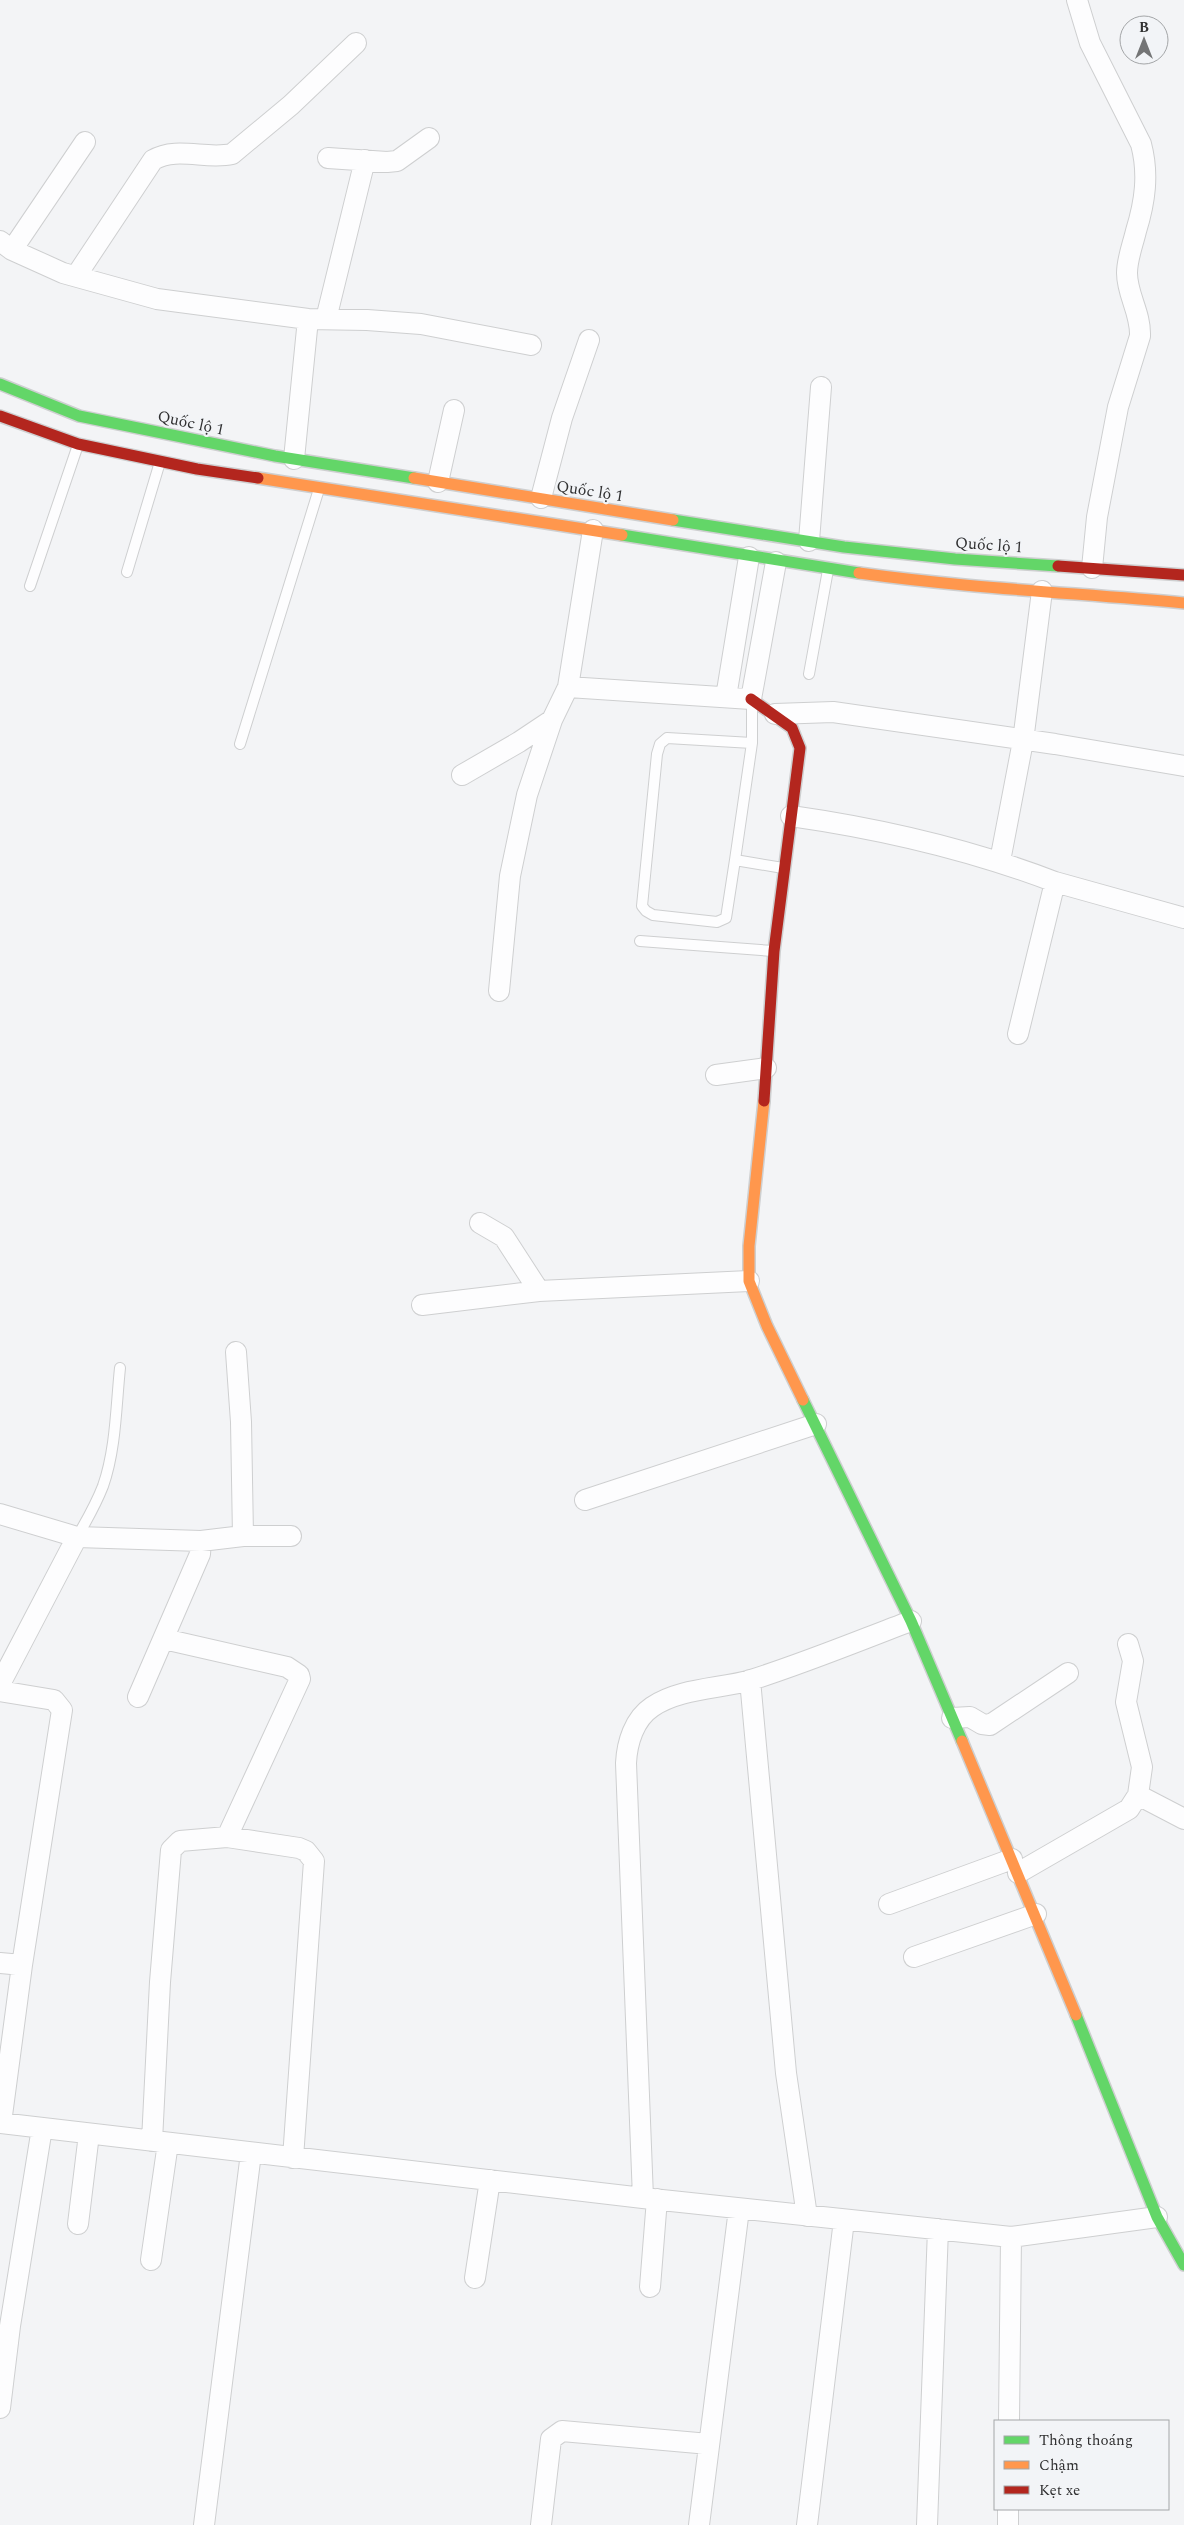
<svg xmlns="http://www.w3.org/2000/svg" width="1184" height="2525" font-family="Spectral,serif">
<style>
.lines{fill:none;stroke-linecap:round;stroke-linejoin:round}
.lane-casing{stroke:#cecfd0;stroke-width:12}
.street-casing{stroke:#cecfd0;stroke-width:22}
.fast-casing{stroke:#cecfd0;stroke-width:14}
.slow-casing{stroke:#cecfd0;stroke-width:14}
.jam-casing{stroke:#cecfd0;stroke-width:14}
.lane{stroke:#fdfdfe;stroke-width:10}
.street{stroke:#fdfdfe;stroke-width:20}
.fast{stroke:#63d668;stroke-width:11}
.slow{stroke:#ff974d;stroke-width:11}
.jam{stroke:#b3261e;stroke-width:11}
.labels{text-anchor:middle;stroke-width:4.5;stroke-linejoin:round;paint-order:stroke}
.street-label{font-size:16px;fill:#303031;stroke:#f2f4f7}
</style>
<rect width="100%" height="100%" fill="#f3f4f6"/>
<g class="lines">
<defs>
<path id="lane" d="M 127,572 L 160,462
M 30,586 L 78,445
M 809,674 L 828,570
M 752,704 L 752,743 L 735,860 L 783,868
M 240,744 L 319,489
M 735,860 L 726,918 L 717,922 L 653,915 L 646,911 L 642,906 L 657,754 L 660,744 L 667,738 L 752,743
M 640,941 L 773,951
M 77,1537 C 87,1520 96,1504 103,1486 C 116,1449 116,1406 120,1368"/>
<path id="street" d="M 1077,0 L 1090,43 L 1141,144 C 1149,174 1145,202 1136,231 C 1133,244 1127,259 1127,273 C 1127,295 1141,313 1140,336 L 1118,407 L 1097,517 L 1092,568
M 328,158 L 387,162 L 397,161 L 429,138
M 0,241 L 12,250 L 63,273 L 157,299 L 308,319 L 367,320 L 421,324 L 531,345
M 12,250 L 85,142
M 76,276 L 153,160 C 177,146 206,160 232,154 L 291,105 L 356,43
M 326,319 L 365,160
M 294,459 L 308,319
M 438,482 L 454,410
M 541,498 L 562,418 L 589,340
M 809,541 L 821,387
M 568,687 L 751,699 L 776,562
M 726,697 L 749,557
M 775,714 L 833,712 L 1055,744 L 1184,766
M 462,775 L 519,742 L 552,720 L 568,687 L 593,530
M 791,816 C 882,829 969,849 1055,882 L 1018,1034
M 1000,861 L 1023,741 L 1042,591
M 1055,882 L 1184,918
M 499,991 L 510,876 L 527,795 L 552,720
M 716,1075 L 766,1068
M 480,1223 L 504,1237 L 539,1291 L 749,1281
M 422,1305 L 539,1291
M 236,1352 L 241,1422 L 243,1536
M 585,1500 L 816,1424
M 0,1514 L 77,1537 L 201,1541 L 243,1536 L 291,1536
M 164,1639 L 287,1667 L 299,1675 L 300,1679 L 294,1692 L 227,1837
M 750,1680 L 786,2073 L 807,2216
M 0,1684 L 77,1537
M 0,1691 L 54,1700 L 62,1710 L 22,1965 L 0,1963
M 138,1697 L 200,1554 L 201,1541
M 952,1718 L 970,1717 L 982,1724 L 990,1725 L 1068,1673
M 1138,1795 L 1184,1819
M 1018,1873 L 1129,1809 L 1138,1795 L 1142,1767 L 1126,1702 L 1133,1661 L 1128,1644
M 889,1904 L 1012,1859
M 914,1957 L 1036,1914
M 0,2123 L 643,2198 L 1011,2237 L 1157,2217
M 1,2123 L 22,1965
M 152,2141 L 160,1982 L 171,1850 L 180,1841 L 227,1837 L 299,1848 L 306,1851 L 314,1861 L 293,2158
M 643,2198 L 626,1763 C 627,1743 634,1719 652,1707 C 680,1688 720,1689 751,1680 C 805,1663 858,1641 911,1621
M 78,2224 L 89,2134
M 151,2260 L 168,2143
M 475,2278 L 490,2180
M 650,2287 L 657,2199
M 0,2408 L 10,2326 L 42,2128
M 1009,2421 L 1011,2237
M 204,2525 L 251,2153
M 541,2525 L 551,2439 L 562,2431 L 709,2444
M 699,2525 L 739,2209
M 807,2525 L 844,2220
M 927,2525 L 938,2229
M 1008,2525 L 1008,2509"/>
<path id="fast" d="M 0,384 L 79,416 L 275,456 L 414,478
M 673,520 L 844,547 L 955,559 L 1058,566
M 622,535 L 859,573
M 803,1400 L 911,1621 L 962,1741
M 1076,2015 L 1157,2217 L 1184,2265"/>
<path id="slow" d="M 258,478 L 622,535
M 414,478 L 673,520
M 859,573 C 967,588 1076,593 1184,603
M 764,1101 L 749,1246 L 749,1281 L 767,1326 L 803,1400
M 962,1741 L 1076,2015"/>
<path id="jam" d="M 0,416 L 78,444 L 197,469 L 258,478
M 1058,566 L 1184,575
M 751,699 L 792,728 L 800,748 L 774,951 L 764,1101"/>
</defs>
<use href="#lane" class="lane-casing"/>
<use href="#street" class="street-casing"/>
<use href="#fast" class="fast-casing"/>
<use href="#slow" class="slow-casing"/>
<use href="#jam" class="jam-casing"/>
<use href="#lane" class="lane"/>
<use href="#street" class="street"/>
<use href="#fast" class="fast"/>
<use href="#slow" class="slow"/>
<use href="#jam" class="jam"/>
</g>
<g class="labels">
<g class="street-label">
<text transform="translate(191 422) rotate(12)" y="6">Quốc lộ 1</text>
<text transform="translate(590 490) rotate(9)" y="6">Quốc lộ 1</text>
<text transform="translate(989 544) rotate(4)" y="6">Quốc lộ 1</text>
</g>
</g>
<rect x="994" y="2420" width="175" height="90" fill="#f2f4f7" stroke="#a4a6a8"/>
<rect x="1004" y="2436" width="25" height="8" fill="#63d668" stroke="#a4a6a8"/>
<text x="1039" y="2445" font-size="15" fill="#303031">Thông thoáng</text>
<rect x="1004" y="2461" width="25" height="8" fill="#ff974d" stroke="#a4a6a8"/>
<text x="1039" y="2470" font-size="15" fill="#303031">Chậm</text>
<rect x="1004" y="2486" width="25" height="8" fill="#b3261e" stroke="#a4a6a8"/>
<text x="1039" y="2495" font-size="15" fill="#303031">Kẹt xe</text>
<g transform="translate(1144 40)"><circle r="24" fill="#f2f4f7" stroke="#a4a6a8"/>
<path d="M0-4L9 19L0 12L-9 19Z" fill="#747576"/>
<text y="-8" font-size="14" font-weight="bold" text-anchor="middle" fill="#303031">B</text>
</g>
</svg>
